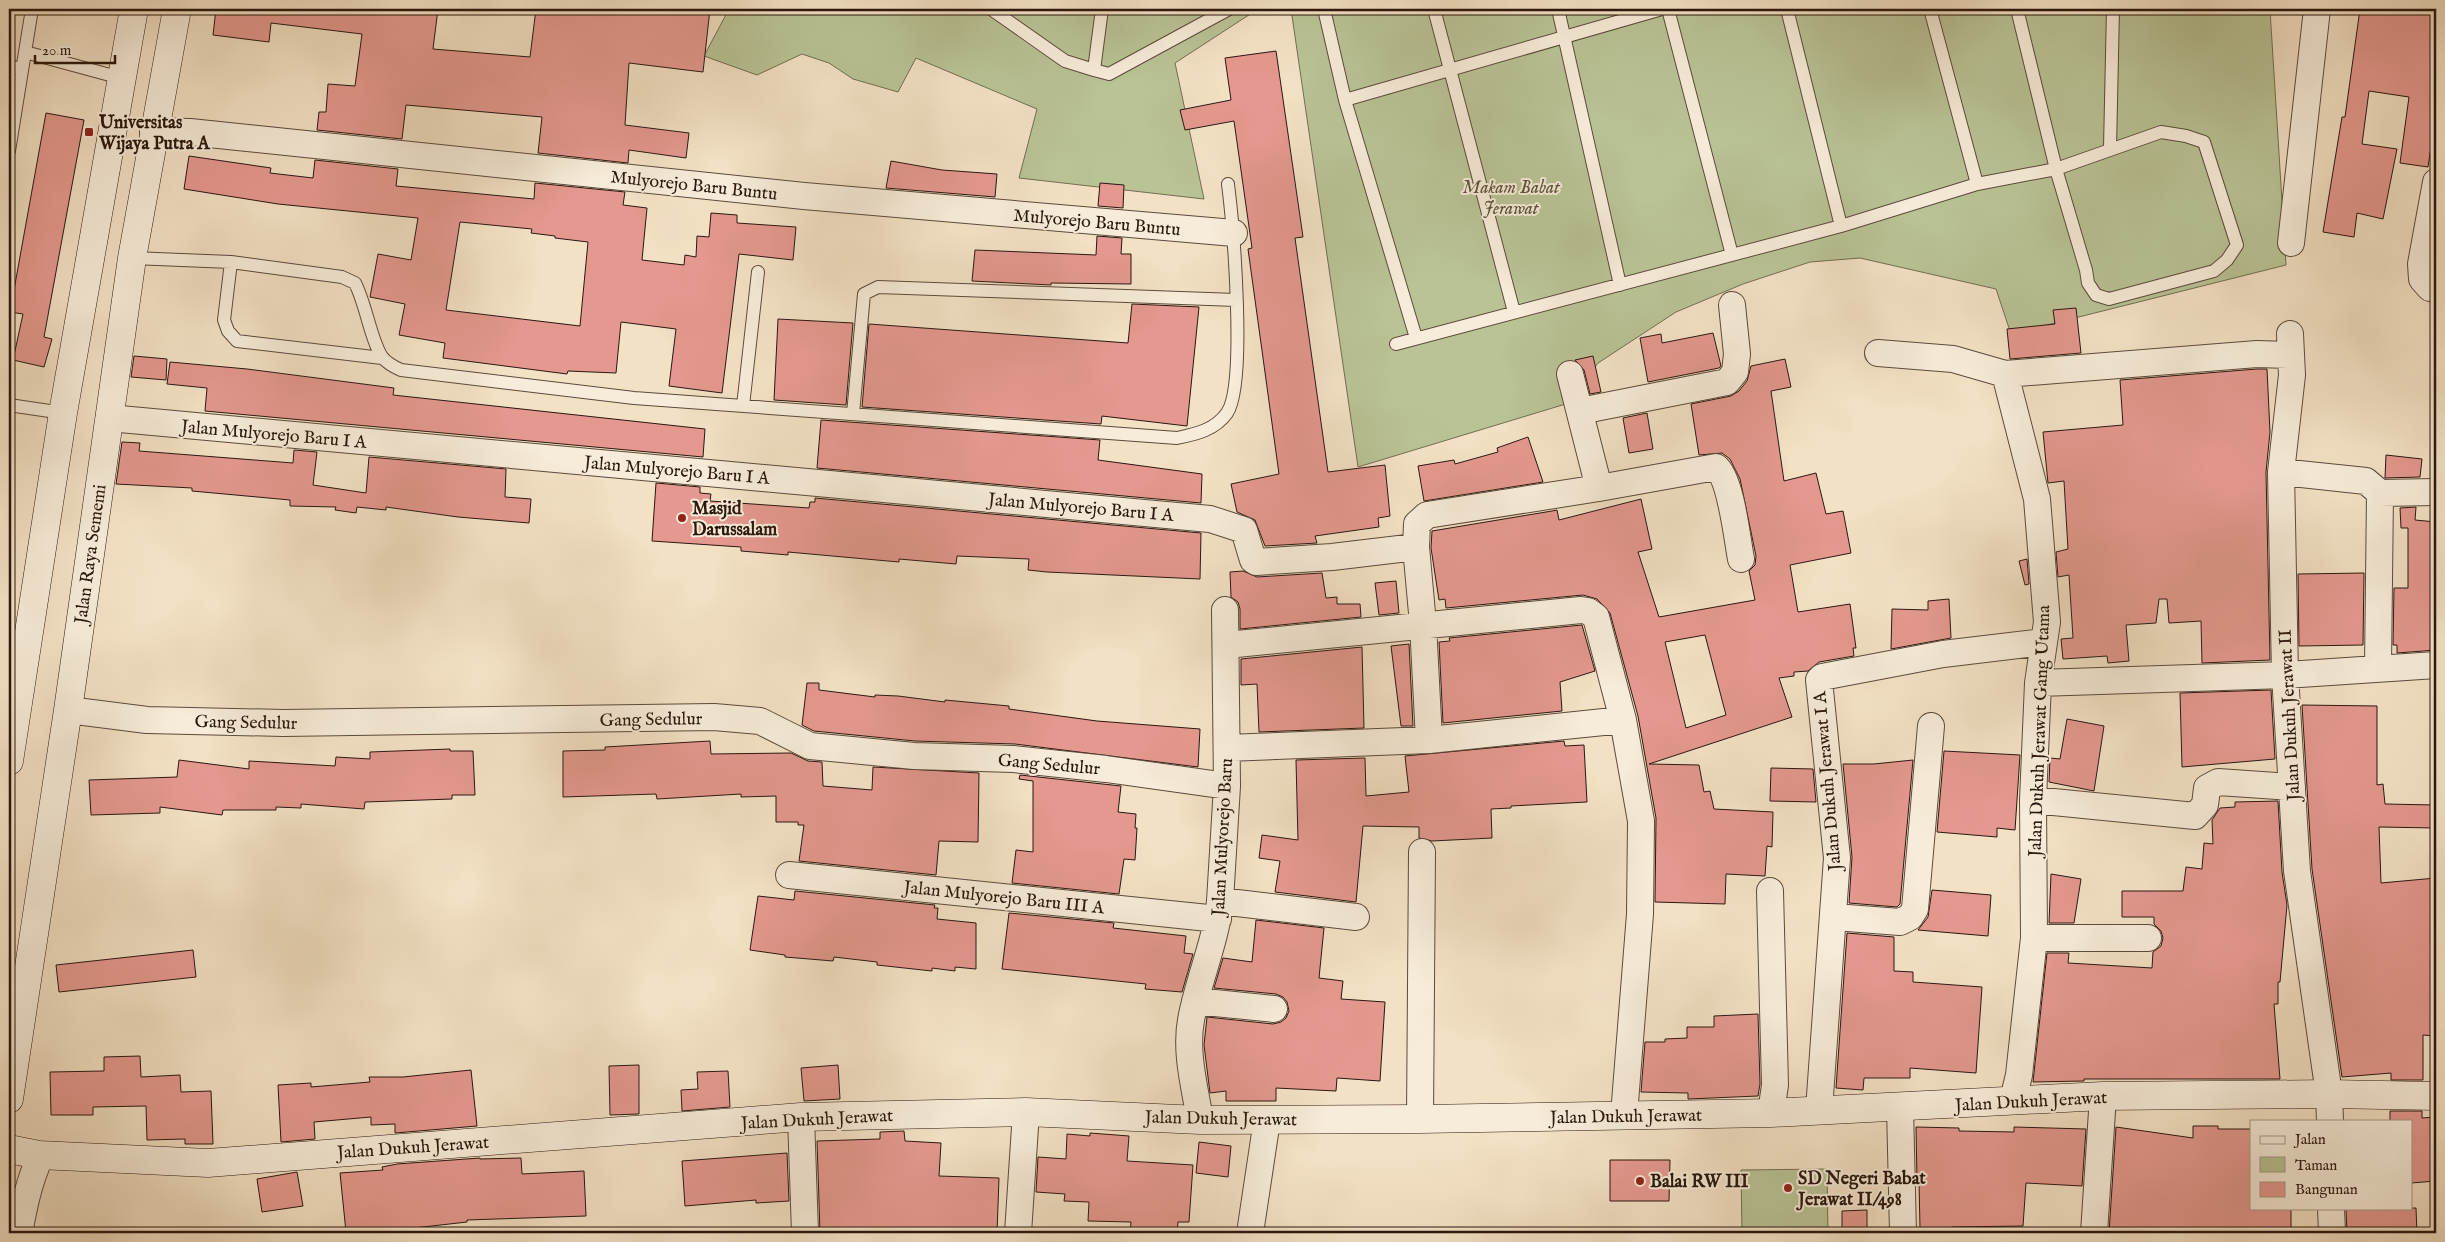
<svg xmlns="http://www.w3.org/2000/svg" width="2445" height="1242" font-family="'IM FELL English',serif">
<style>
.green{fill:#b9c396;stroke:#726d52}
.building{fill:#e4988f;stroke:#2a170d;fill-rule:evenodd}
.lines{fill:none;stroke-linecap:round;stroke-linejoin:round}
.lane-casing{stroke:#5c4a3b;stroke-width:14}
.street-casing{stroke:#5c4a3b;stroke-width:28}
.secondary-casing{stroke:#2a170d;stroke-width:29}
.lane{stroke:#f7ecd9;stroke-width:12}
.street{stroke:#f7ecd9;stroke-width:26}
.secondary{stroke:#f7ecd9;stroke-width:28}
.poi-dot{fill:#8f2418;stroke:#f7ecd9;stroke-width:2}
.labels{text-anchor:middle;stroke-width:4;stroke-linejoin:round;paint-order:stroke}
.poi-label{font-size:18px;font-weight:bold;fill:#2a170d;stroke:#f7ecd9;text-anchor:start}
.street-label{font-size:18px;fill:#2a170d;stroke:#f7ecd9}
.park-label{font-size:18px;font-style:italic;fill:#5c533d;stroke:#f7ecd9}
</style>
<rect width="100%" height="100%" fill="#f3e1c5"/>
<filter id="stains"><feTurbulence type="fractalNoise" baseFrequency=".004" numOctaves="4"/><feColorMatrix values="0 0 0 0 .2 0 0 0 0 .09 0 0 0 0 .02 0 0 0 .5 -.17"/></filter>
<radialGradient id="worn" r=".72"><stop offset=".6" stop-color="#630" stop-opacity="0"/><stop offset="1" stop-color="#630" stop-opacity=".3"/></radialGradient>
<path class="green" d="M 729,9 L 1258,9 L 1175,63 L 1204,199 L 1019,178 L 1037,109 L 916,58 L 898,92 L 853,79 L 829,63 L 802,54 L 757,75 L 704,56 Z
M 1291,9 L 2270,10 L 2286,265 L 2011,334 L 1996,289 L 1860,258 L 1810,262 L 1743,284 L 1676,312 L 1598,363 L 1569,403 L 1358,467 Z
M 1827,1169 L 1828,1233 L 1742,1233 L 1741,1170 Z"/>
<path class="building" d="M 216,9 L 438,9 L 433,49 L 530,57 L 536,9 L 710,9 L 703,72 L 629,63 L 625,125 L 689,133 L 686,158 L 629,150 L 628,163 L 538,153 L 542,117 L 406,105 L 402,139 L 317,130 L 319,112 L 326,112 L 328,84 L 355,86 L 362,34 L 271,23 L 269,42 L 213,35 Z
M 2360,9 L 2436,9 L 2436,113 L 2428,167 L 2400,163 L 2409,97 L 2369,91 L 2362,144 L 2397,149 L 2383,219 L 2357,213 L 2354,237 L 2323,232 L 2342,117 L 2345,117 Z
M 1276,51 L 1303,237 L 1295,238 L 1328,472 L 1385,465 L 1390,516 L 1378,518 L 1379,527 L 1315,536 L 1317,543 L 1265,546 L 1255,520 L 1237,512 L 1231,484 L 1279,474 L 1248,249 L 1252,248 L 1234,121 L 1185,130 L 1180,110 L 1231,100 L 1225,58 Z
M 46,113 L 84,120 L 44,337 L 52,339 L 44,367 L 13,360 L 23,314 L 10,312 Z
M 189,156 L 271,168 L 270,173 L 313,178 L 315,160 L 398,169 L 396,186 L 534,199 L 535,183 L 625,192 L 623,205 L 647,208 L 642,260 L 684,265 L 685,255 L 696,257 L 697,236 L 709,237 L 711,213 L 737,215 L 737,223 L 796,227 L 793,260 L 739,254 L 722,393 L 669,386 L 676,329 L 621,322 L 616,373 L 568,371 L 567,374 L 443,358 L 445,343 L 399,335 L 405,304 L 370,297 L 378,254 L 411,260 L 418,218 L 278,204 L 184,189 ZM 460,222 L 532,229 L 531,233 L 555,236 L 555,238 L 588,242 L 580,326 L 446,310 Z
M 891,161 L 942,170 L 997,174 L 995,197 L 886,188 Z
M 1100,183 L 1124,185 L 1123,208 L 1098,206 Z
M 1097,236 L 1122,238 L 1121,254 L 1131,254 L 1131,284 L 1051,283 L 1051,285 L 972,281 L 975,250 L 1096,255 Z
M 1132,304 L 1199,307 L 1187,426 L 1102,416 L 1101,424 L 862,407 L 869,324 L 1128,343 Z
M 2076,308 L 2081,353 L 2010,359 L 2007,329 L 2055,324 L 2053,310 Z
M 778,319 L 853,323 L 846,405 L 774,400 Z
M 1713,333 L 1721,366 L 1719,368 L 1648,382 L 1640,338 L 1661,334 L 1662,343 Z
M 134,356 L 167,359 L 166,380 L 131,377 Z
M 1593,356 L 1601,392 L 1590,394 L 1584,370 L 1575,360 Z
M 1785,359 L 1791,387 L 1771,391 L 1784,481 L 1816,473 L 1826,514 L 1843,511 L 1851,553 L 1790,565 L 1798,612 L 1850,604 L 1856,648 L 1853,648 L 1854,656 L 1819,662 L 1808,671 L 1794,672 L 1794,676 L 1779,678 L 1792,717 L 1649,764 L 1699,765 L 1704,792 L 1710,791 L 1714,809 L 1773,812 L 1772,847 L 1767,846 L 1765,876 L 1726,874 L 1725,904 L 1655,902 L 1656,818 L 1638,716 L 1610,613 L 1597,599 L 1583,595 L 1446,608 L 1445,599 L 1439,600 L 1431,548 L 1432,531 L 1552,511 L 1557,510 L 1559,520 L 1641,499 L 1652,549 L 1638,552 L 1659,617 L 1755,600 L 1749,571 L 1755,565 L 1756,556 L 1740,479 L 1730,459 L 1722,453 L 1699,455 L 1691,404 L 1731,396 L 1739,391 L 1747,381 L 1751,366 ZM 1705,635 L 1726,715 L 1686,728 L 1665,642 Z
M 170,362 L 247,369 L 394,388 L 393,395 L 705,429 L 703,457 L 205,411 L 207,388 L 167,384 Z
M 2257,369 L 2267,369 L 2270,432 L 2266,472 L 2270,660 L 2202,663 L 2201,621 L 2169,623 L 2167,599 L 2159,599 L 2156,623 L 2126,625 L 2129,661 L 2108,663 L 2107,656 L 2063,659 L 2061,639 L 2073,638 L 2069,575 L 2058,577 L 2056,552 L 2068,549 L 2064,481 L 2048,483 L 2043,432 L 2123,425 L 2120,380 Z
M 1647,413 L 1653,449 L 1629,453 L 1623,418 Z
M 821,420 L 1100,440 L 1098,460 L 1202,474 L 1201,503 L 817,468 Z
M 1528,437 L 1543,482 L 1424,501 L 1418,466 L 1454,460 L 1455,464 L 1498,452 L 1497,448 Z
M 122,442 L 140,443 L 139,451 L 293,463 L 294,450 L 317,452 L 313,485 L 366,493 L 369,457 L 506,469 L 505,497 L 531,499 L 529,523 L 458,517 L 386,507 L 386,510 L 357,507 L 356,513 L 335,510 L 336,507 L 290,506 L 290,500 L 192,491 L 192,488 L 116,484 Z
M 2386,455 L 2422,459 L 2420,477 L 2385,478 Z
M 656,483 L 700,487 L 700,493 L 711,494 L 710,501 L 809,508 L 810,502 L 815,502 L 815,498 L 1201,533 L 1200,579 L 1047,572 L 1028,570 L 1029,559 L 957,556 L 956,564 L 899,559 L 899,562 L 788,552 L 788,555 L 741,551 L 741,547 L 652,541 Z
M 2416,507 L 2415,520 L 2436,522 L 2436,650 L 2397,653 L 2397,645 L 2393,645 L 2394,588 L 2408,588 L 2408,528 L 2401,528 L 2400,508 Z
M 2027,559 L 2029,584 L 2025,585 L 2019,561 Z
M 1243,571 L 1257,577 L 1322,573 L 1326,598 L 1337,597 L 1337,604 L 1360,604 L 1361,617 L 1240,629 L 1240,609 L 1238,602 L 1231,597 L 1230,572 Z
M 2364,573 L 2363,645 L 2299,646 L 2298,574 Z
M 1396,581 L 1399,613 L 1379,615 L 1375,583 Z
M 1949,599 L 1951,638 L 1891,649 L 1892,609 L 1928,610 L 1928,601 Z
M 1582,625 L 1595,671 L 1560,682 L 1562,711 L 1443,723 L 1439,642 L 1450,641 L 1449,638 Z
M 1409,644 L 1413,726 L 1401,726 L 1391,646 Z
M 1362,647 L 1364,728 L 1259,732 L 1257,684 L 1241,685 L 1241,659 Z
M 807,683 L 819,683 L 819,690 L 875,697 L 875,695 L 898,696 L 945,702 L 945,700 L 1009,706 L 1009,709 L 1097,721 L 1200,729 L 1198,767 L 1015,744 L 915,741 L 814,731 L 802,725 Z
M 2271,690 L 2275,759 L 2182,767 L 2180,693 Z
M 2302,705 L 2377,706 L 2377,785 L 2383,784 L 2385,804 L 2436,805 L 2436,828 L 2379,827 L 2381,883 L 2436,878 L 2436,1036 L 2423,1035 L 2423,1080 L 2391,1080 L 2391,1073 L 2342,1077 L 2312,869 Z
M 2067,719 L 2104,726 L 2094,791 L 2049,782 L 2050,758 L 2060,759 Z
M 710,741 L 711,754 L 791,753 L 808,761 L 822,762 L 823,786 L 872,790 L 873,767 L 979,773 L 978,842 L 939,841 L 936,875 L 799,861 L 804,825 L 798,825 L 798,822 L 776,822 L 776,796 L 741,797 L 741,794 L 657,799 L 656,794 L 563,797 L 563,751 L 605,750 L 605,747 Z
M 1564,741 L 1565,746 L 1584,745 L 1587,802 L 1511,806 L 1511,808 L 1491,809 L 1492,838 L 1432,841 L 1419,838 L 1419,827 L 1363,826 L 1356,902 L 1275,892 L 1280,861 L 1259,858 L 1262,835 L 1298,840 L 1296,760 L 1365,758 L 1366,796 L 1409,792 L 1405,756 Z
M 450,749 L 450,751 L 473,751 L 475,795 L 452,795 L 452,799 L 365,802 L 364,809 L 301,804 L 301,808 L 276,807 L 276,810 L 223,810 L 222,815 L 160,807 L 160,813 L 91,815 L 89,780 L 177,777 L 179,760 L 249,769 L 249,761 L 335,766 L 336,757 L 370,759 L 370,752 Z
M 1944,751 L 2020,755 L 2015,830 L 1997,828 L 1997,837 L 1937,832 Z
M 1913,760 L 1900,904 L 1897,907 L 1849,903 L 1852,857 L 1843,764 L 1874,764 Z
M 1771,768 L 1813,769 L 1816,802 L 1770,801 Z
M 1020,775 L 1121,786 L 1118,812 L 1136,814 L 1135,828 L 1137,828 L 1135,860 L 1124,859 L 1119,894 L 1012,883 L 1016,850 L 1033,852 L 1033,781 L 1019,779 Z
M 2278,801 L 2282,872 L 2287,905 L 2280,982 L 2278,982 L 2278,1004 L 2274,1004 L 2280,1079 L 2084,1079 L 2084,1081 L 2033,1082 L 2047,953 L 2069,953 L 2068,963 L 2152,968 L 2153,952 L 2161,946 L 2163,938 L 2161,931 L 2154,924 L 2154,917 L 2122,917 L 2122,891 L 2183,891 L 2186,867 L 2202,869 L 2204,843 L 2213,844 L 2212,820 L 2220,808 L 2235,807 L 2235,802 Z
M 2051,874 L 2081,879 L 2074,923 L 2049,923 Z
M 1932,890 L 1991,895 L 1988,936 L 1918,930 L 1928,917 Z
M 795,891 L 935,905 L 934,908 L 938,908 L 937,919 L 976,923 L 976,969 L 955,967 L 955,971 L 932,968 L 932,971 L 877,965 L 877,962 L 834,957 L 833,961 L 785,957 L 785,955 L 750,950 L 758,896 L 794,900 Z
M 1009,913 L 1114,923 L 1113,928 L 1186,936 L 1184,953 L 1193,954 L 1182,992 L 1145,989 L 1146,984 L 1002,969 Z
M 1256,920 L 1324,928 L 1319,978 L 1343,981 L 1341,999 L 1385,1002 L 1380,1081 L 1337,1078 L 1336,1091 L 1276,1088 L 1276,1101 L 1226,1101 L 1226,1091 L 1210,1093 L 1204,1045 L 1207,1017 L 1273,1024 L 1281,1022 L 1286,1018 L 1289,1011 L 1287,1002 L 1283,997 L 1276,994 L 1214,988 L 1223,958 L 1252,962 Z
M 1847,933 L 1894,937 L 1894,971 L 1913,972 L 1913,982 L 1982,987 L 1976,1073 L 1910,1068 L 1910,1078 L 1864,1078 L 1863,1090 L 1836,1088 Z
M 193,950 L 196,977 L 59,992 L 56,965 Z
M 1758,1014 L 1760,1084 L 1758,1096 L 1688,1099 L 1688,1093 L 1641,1092 L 1645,1042 L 1665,1042 L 1665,1039 L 1687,1038 L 1687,1027 L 1714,1027 L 1714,1016 Z
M 140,1056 L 141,1077 L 180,1075 L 181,1092 L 211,1091 L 213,1144 L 185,1144 L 185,1139 L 147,1140 L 146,1106 L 93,1107 L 93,1115 L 51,1115 L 50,1072 L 104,1071 L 104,1057 Z
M 639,1065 L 639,1114 L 610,1115 L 609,1066 Z
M 838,1065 L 840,1099 L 804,1101 L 801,1068 Z
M 471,1070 L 477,1126 L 395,1133 L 395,1124 L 371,1125 L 371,1117 L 314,1122 L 315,1139 L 281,1142 L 278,1085 L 311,1083 L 311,1087 L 370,1082 L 369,1077 L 403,1077 Z
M 728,1071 L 730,1107 L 682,1111 L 681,1090 L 698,1089 L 697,1072 Z
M 2390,1111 L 2422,1111 L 2422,1118 L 2436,1117 L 2436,1181 L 2411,1183 L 2411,1121 L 2390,1121 Z
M 2193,1126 L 2218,1126 L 2218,1129 L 2251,1129 L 2251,1208 L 2291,1208 L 2291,1231 L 2288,1231 L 2289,1233 L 2109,1233 L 2116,1127 L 2193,1138 Z
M 1916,1127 L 1959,1128 L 1959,1131 L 2014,1132 L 2014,1127 L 2086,1129 L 2082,1186 L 2026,1183 L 2023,1226 L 1952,1227 L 1952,1233 L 1922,1233 L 1922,1228 L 1920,1228 L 1919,1182 L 1917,1182 Z
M 904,1131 L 905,1141 L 941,1143 L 939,1176 L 999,1178 L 997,1233 L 820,1233 L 817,1141 L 880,1139 L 880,1132 Z
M 1090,1133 L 1129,1136 L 1127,1161 L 1193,1165 L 1189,1222 L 1178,1222 L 1177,1233 L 1130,1233 L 1131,1222 L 1088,1221 L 1089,1202 L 1064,1201 L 1065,1194 L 1036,1192 L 1038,1157 L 1066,1159 L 1067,1134 L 1090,1136 Z
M 1199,1142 L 1231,1146 L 1228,1177 L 1196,1173 Z
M 787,1153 L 789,1201 L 756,1203 L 756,1200 L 685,1206 L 682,1161 Z
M 480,1158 L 480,1159 L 521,1158 L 522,1174 L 584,1171 L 586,1216 L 467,1220 L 467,1222 L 388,1231 L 388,1228 L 346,1232 L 340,1173 L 383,1170 L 382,1167 L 397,1164 Z
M 1610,1160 L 1670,1160 L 1669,1201 L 1610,1201 Z
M 297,1172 L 303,1206 L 262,1212 L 257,1179 Z
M 2416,1208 L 2417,1233 L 2347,1233 L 2346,1209 Z
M 1867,1210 L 1867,1233 L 1842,1233 L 1842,1211 Z"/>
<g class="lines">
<defs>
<path id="lane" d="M 32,9 L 25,52 L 121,78
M 991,9 L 1065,61 L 1094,70 L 1102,9
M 1324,9 L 1345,100 L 1416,338
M 1434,9 L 1514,312
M 1558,9 L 1620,285
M 1668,9 L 1732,255
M 1787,9 L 1841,226
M 1930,9 L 1977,184
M 9,66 L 21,69
M 1094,70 L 1109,74 L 1229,9
M 1345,100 L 1662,9
M 2110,148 L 2113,9
M 9,151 L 25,52
M 132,258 L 231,262 L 342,277 L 355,283 C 366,304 371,341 382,357 C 387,363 394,367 401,370 L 634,398 L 1177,438 C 1196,434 1215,430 1227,413 C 1247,384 1233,224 1228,184
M 231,262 L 224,320 L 228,331 L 237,341 L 382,358
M 1396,344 L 1841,226 L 1977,184 L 2056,169 L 2161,132 L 2186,136 L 2204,142 L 2237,245 L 2227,260 L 2214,271 L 2109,299 L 2096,295 L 2088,283 L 2086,270 L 2056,169 L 2017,9
M 9,405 L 63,413
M 743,406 L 758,272
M 853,414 L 864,294 L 878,287 L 1236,300"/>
<path id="street" d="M 153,131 L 190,132 L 804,196 L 1234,233
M 2436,182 L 2421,264 L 2422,279 L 2430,288 L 2436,289
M 2291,243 L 2317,9
M 2290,334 L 2292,375 L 2281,472 L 2285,675 L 2297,871 L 2329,1094 L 2330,1121
M 1878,353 L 1953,359 L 2005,374 L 2037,499 L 2047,622 L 2038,683 L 2033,800 L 2034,938 L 2019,1075 L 2013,1100
M 2005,374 L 2257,354 L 2290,355
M 1580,411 L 1727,382 L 1735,372 L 1737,354 L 1732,305
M 109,418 L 1210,519 L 1244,530 L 1253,560 L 1256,562 L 1332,557 L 1416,547
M 2281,472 L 2366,481 L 2380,493 L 2378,667
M 1599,488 L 1716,467 C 1731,479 1737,538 1741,559
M 2380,493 L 2436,492
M 1227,645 L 1581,610 L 1588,611 L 1596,617 L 1623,720 L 1641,821 L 1640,914 L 1624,1115
M 2038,683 L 2285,675 L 2436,665
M 68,710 L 147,720 L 283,723 L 714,717 L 760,721 L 810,746 L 914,756 L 1013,759 L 1106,769 L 1227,786
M 1429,740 L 1423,624 L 1416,547 L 1417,524 L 1427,515 L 1599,488 L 1570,374
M 1227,748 L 1429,740 L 1623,720
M 2033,800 L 2195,816 L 2205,805 L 2207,788 L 2218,782 L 2292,787
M 789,875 L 1218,919
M 1770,891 L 1775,1085 L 1771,1113
M 1220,901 L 1356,917
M 1834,917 L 1900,922 L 1910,917 L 1915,909 L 1931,726
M 2034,938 L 2148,938
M 1195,1001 L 1274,1009
M 1900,1108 L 1903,1233
M 1819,1110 L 1837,858 L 1819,680 L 1822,677 L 1943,654 L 2044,642
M 801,1117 L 805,1233
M 1420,1119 L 1422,852
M 1200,1120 C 1195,1088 1185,1053 1191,1020 C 1198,980 1216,942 1220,901 L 1227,786 L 1225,610
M 2331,1208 L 2332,1233
M 19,1233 C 24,1206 29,1181 41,1155
M 1018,1233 L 1026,1112
M 1250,1233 L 1267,1120
M 2094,1233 L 2103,1096"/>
<path id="secondary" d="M 9,761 L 63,413 L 134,9
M 9,1099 L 68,710 L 132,258 L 177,9
M 9,1149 L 39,1155 L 208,1163 L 801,1117 L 1026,1112 L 1200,1120 L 1420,1119 L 1771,1113 L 2103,1096 L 2329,1094 L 2436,1096"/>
</defs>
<use href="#lane" class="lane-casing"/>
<use href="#street" class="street-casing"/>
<use href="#secondary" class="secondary-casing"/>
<use href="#lane" class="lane"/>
<use href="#street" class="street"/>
<use href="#secondary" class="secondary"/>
</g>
<g class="poi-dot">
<rect x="84" y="127" width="10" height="10" rx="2.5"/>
<circle cx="682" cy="518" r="5"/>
<circle cx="1640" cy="1181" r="5"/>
<circle cx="1788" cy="1188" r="5"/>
</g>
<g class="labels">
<g class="poi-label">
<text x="99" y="128">Universitas<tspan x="99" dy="21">Wijaya Putra A</tspan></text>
<text x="692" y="514">Masjid<tspan x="692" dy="21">Darussalam</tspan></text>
<text x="1798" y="1184">SD Negeri Babat<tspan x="1798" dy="21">Jerawat II/498</tspan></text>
<text x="1650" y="1187">Balai RW III</text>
</g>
<g class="street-label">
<text transform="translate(694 185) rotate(6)" y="6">Mulyorejo Baru Buntu</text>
<text transform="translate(1097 222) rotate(5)" y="6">Mulyorejo Baru Buntu</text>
<text transform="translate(274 434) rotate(5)" y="6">Jalan Mulyorejo Baru I A</text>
<text transform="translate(677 470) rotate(5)" y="6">Jalan Mulyorejo Baru I A</text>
<text transform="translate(1081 507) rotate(5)" y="6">Jalan Mulyorejo Baru I A</text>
<text transform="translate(90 554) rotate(-82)" y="6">Jalan Raya Sememi</text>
<text transform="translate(2289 715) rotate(-93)" y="6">Jalan Dukuh Jerawat II</text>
<text transform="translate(651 719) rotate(-1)" y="6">Gang Sedulur</text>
<text transform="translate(246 722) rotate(1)" y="6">Gang Sedulur</text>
<text transform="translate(2039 731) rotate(-88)" y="6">Jalan Dukuh Jerawat Gang Utama</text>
<text transform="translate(1049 764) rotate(5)" y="6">Gang Sedulur</text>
<text transform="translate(1827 781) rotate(-95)" y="6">Jalan Dukuh Jerawat I A</text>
<text transform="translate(1222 837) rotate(-87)" y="6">Jalan Mulyorejo Baru</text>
<text transform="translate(1004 897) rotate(6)" y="6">Jalan Mulyorejo Baru III A</text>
<text transform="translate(2031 1101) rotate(-3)" y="6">Jalan Dukuh Jerawat</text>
<text transform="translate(1626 1116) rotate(-1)" y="6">Jalan Dukuh Jerawat</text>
<text transform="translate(1221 1118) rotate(1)" y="6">Jalan Dukuh Jerawat</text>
<text transform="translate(817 1119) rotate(-3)" y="6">Jalan Dukuh Jerawat</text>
<text transform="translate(413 1147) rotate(-4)" y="6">Jalan Dukuh Jerawat</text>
</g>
<g class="park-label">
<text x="1511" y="193">Makam Babat<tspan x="1511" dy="21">Jerawat</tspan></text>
</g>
</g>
<rect width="2445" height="1242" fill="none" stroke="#f3e1c5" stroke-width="30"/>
<rect x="10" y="10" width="2425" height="1222" fill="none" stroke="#2a170d" stroke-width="2.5"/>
<rect x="15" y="15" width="2415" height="1212" fill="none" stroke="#2a170d"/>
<rect x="2250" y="1120" width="162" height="90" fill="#f7ecd9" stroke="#a59787"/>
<rect x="2260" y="1136" width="25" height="8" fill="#f7ecd9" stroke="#a59787"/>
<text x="2295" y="1144" font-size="15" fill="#2a170d">Jalan</text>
<rect x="2260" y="1157" width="25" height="15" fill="#b9c396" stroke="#a59787"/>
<text x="2295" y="1170" font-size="15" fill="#2a170d">Taman</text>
<rect x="2260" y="1182" width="25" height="15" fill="#e4988f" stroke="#a59787"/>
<text x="2295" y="1194" font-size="15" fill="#2a170d">Bangunan</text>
<path d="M35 55v8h80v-8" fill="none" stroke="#2a170d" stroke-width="2.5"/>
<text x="42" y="55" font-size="15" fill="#2a170d" stroke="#f7ecd9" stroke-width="4" paint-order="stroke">20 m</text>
<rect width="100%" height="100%" filter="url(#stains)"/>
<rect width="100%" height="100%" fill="url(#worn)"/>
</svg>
